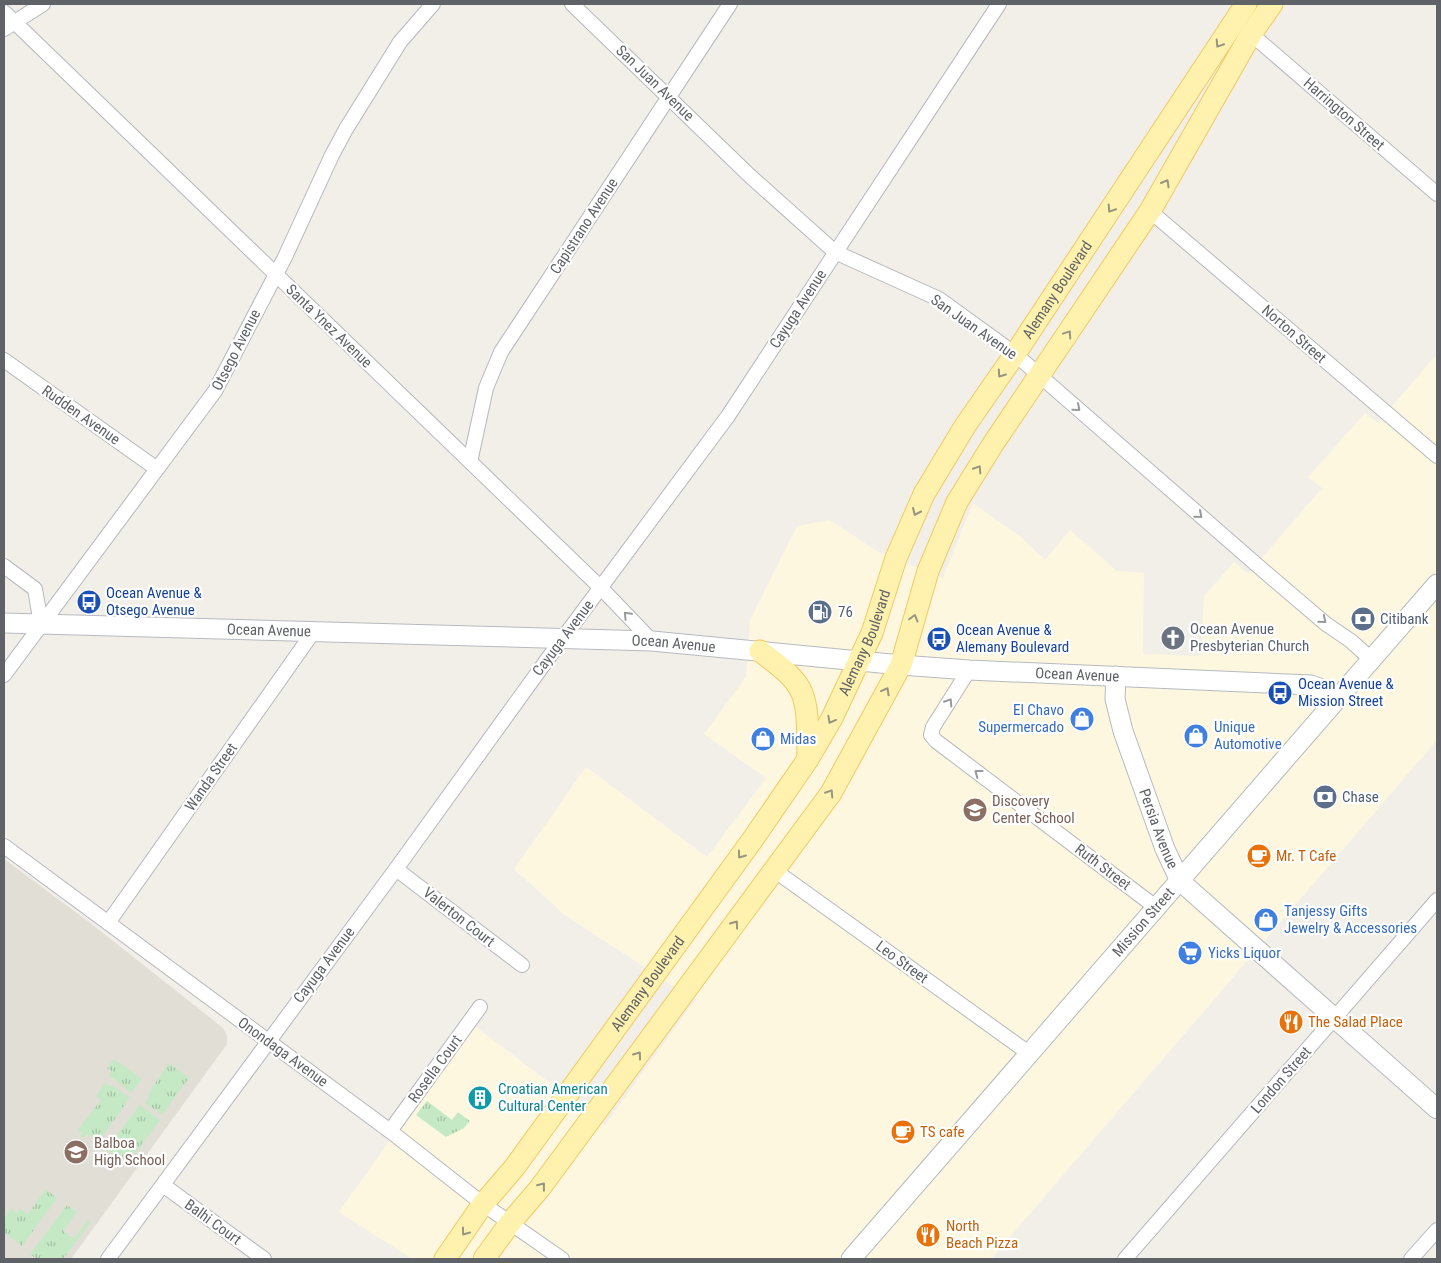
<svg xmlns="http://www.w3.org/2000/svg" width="1441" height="1263" font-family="'Roboto Condensed',sans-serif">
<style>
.commercial{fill:#fef7e0}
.education{fill:#e1ded6}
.grass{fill:url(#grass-tufts)}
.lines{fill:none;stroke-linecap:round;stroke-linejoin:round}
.street-casing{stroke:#b5b8bc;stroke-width:16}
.secondary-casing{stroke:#b6babf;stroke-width:21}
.primary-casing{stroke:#f2c960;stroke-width:23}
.street{stroke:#fff;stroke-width:14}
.secondary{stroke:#fff;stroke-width:19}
.primary{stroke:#fff2af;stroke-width:21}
.oneway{stroke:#979581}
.oneway2{stroke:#979a9d}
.labels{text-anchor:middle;stroke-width:4.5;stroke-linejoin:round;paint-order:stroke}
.street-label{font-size:15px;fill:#5f6368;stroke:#fff}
.transit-label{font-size:15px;fill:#164399;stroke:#fff;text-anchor:start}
.service-label{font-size:15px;fill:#4e5e75;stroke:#fff;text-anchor:start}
.worship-label{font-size:15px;fill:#5b616d;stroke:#fff;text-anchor:start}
.shop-label{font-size:15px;fill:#366cbe;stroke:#fff;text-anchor:start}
.education-label{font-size:15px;fill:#785e54;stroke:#fff;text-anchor:start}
.food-label{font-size:15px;fill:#c56008;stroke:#fff;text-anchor:start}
.culture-label{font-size:15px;fill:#0d838f;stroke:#fff;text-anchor:start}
</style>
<defs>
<pattern id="grass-tufts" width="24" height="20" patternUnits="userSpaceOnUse" patternTransform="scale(1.25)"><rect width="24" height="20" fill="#c5e8c5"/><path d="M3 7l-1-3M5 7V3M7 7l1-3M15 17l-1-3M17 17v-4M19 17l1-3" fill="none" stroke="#a3c0a4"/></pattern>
</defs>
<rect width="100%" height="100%" fill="#f1efe8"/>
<path class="commercial" d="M 1437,354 L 1437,740 L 991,1259 L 412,1259 L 339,1212 L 472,1024 L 605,1125 L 695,1000 L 565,915 L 514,869 L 586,767 L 707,857 L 766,778 L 704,734 L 746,677 L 750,620 L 797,526 L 830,520 L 878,552 L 943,578 L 973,503 L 1022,538 L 1045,560 L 1070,530 L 1117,571 L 1144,573 L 1143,654 L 1201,656 L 1204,596 L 1234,562 L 1248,574 L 1322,488 L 1308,477 L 1365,413 L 1378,423 Z"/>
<path class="education" d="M 4,859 L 89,922 L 223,1028 L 227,1036 L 227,1044 L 71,1259 L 4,1259 Z"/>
<path class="grass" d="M 114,1059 L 142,1079 L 131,1093 L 109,1075 L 112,1071 L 107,1068 Z
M 169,1063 L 189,1078 L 162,1115 L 145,1103 L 149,1097 L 149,1092 Z
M 105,1083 L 110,1086 L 112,1085 L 130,1098 L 98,1142 L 87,1134 L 83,1138 L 80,1136 L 82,1133 L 78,1130 L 101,1100 L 96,1096 Z
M 427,1101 L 452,1120 L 458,1112 L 470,1121 L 464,1128 L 446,1137 L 416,1115 Z
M 140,1105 L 160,1120 L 127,1164 L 122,1162 L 119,1167 L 115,1164 L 119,1159 L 106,1149 Z
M 46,1189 L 57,1198 L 22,1246 L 4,1232 L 4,1219 L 11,1209 L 16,1213 L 20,1209 L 28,1214 Z
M 67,1205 L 77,1212 L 63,1231 L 74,1239 L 88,1220 L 91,1222 L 63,1259 L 37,1259 L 30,1254 Z"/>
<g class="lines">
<defs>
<path id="street" d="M 572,4 L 750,176 L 835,252 L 939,299 L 1015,354 L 1265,572 L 1326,624 L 1351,641 L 1372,660
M 4,12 L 601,588 L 652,641
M 4,29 L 43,4
M 1251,34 L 1437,194
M 1150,211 L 1437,456
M 4,360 L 157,469
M 470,462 L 486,388 L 501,352 L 730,4
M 4,566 L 35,589 L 41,624
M 969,670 L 933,727 L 931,735 L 936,741 L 1157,908
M 4,675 L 215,391 L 285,257 L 332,155 L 346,129 L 400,42 L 433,4
M 4,846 L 390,1131 L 483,1204 L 562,1259
M 396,869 L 522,965
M 774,870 L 1030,1054
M 108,923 L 314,631
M 390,1131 L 480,1007
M 163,1185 L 264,1259
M 108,1259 L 396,869 L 549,657 L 728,416 L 999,4
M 1125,1259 L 1437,900
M 1411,1259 L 1437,1230"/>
<g id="secondary">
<path id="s1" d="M 4,623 L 652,641 L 901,665 L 969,670 L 1311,685 L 1341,696"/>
<path id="s2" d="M 1116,676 L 1115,699 L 1123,731 L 1165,849 L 1180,881 L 1437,1109"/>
<path id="s3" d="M 851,1259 L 1437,584"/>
</g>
<g id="primary">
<path d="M 760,651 C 774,662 791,673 800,689 C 810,707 807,738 808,759"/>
<path id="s4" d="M 445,1259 L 483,1204 L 514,1168 L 753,839 L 808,759 L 832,718 L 872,633 L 896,558 L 924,494 L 965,426 L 1015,354 L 1246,4"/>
<path d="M 484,1259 L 510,1223 L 540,1188 L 831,793 L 901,665 L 928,571 L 957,502 L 993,444 L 1150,211 L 1251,34 L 1272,4"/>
</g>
</defs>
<use href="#street" class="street-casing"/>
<use href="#secondary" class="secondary-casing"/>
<use href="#primary" class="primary-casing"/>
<use href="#street" class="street"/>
<use href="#secondary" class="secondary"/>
<use href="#primary" class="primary"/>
</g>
<defs><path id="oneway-chevron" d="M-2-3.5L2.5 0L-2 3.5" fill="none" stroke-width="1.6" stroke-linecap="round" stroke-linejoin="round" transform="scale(1.25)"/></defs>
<g class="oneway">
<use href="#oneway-chevron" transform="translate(1219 44) rotate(123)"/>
<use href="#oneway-chevron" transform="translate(1166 183) rotate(-60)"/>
<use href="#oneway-chevron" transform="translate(1111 209) rotate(123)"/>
<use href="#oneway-chevron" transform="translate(1068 334) rotate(-56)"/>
<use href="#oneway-chevron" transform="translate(1001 374) rotate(125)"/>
<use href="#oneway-chevron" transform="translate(978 469) rotate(-58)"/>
<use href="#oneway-chevron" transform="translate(916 512) rotate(114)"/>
<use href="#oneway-chevron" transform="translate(914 618) rotate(-75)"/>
<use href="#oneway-chevron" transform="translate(886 691) rotate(-61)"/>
<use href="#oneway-chevron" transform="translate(831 720) rotate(119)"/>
<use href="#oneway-chevron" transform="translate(830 793) rotate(-57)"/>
<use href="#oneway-chevron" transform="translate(741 855) rotate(126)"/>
<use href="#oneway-chevron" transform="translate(735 924) rotate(-54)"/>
<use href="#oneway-chevron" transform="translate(638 1055) rotate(-54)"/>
<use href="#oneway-chevron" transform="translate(542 1186) rotate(-52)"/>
<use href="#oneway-chevron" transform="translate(465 1232) rotate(126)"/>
</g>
<g class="oneway2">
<use href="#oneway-chevron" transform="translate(1077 408) rotate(41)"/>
<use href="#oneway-chevron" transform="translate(1199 515) rotate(41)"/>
<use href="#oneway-chevron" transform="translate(627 615) rotate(-134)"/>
<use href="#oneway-chevron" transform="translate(1323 620) rotate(39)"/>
<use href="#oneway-chevron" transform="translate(949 702) rotate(-57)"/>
<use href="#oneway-chevron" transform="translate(978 773) rotate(-143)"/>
</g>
<defs>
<symbol id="bus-disc" viewBox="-11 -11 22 22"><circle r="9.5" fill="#1a4fb4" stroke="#fff"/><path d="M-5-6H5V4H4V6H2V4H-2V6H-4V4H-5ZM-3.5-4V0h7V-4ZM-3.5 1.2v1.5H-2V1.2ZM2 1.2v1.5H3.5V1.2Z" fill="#fff"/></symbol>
<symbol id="fuel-disc" viewBox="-11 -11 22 22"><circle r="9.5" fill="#5c6f8a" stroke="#fff"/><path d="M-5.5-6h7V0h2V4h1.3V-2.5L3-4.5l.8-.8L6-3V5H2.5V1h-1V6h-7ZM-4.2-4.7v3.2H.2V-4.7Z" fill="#fff"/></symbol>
<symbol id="bank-disc" viewBox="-11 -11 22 22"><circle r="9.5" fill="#5c6f8a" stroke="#fff"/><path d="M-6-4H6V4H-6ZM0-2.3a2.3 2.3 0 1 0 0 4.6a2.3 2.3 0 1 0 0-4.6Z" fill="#fff"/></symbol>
<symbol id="church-disc" viewBox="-11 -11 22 22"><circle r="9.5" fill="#6b7280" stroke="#fff"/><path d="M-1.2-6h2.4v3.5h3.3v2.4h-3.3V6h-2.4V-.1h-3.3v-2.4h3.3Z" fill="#fff"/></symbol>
<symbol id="shop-disc" viewBox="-11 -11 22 22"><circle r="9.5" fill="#3f7fe0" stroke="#fff"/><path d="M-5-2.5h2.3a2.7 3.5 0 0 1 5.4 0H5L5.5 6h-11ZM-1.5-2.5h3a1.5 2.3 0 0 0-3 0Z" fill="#fff"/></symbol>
<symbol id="school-disc" viewBox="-11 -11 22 22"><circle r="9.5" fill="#8d6e63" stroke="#fff"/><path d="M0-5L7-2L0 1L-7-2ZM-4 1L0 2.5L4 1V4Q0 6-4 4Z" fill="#fff"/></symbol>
<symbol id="cafe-disc" viewBox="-11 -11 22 22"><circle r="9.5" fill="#e8710a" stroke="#fff"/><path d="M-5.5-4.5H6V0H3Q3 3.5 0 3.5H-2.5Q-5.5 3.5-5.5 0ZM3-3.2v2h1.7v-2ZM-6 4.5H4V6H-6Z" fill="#fff"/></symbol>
<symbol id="supermarket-disc" viewBox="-11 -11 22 22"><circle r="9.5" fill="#3f7fe0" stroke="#fff"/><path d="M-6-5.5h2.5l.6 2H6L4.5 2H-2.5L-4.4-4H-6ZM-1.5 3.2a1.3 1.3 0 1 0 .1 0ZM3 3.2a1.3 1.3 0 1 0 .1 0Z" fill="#fff"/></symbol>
<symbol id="restaurant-disc" viewBox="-11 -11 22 22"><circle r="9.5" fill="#e8710a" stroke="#fff"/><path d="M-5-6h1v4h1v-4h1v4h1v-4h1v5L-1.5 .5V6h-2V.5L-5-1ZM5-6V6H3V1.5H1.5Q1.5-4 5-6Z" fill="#fff"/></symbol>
<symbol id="building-disc" viewBox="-11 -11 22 22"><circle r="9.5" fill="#0f9aa8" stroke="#fff"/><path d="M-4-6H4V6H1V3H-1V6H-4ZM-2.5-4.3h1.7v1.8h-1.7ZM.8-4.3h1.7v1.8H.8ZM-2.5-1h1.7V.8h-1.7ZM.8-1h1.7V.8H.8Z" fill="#fff"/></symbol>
</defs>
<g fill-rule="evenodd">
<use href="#bus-disc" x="75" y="588" width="28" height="28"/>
<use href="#fuel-disc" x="806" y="598" width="28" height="28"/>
<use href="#bank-disc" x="1349" y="605" width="28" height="28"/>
<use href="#church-disc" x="1159" y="624" width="28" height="28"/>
<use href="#bus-disc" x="925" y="625" width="28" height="28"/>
<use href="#bus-disc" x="1266" y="679" width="28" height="28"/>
<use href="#shop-disc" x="1068" y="705" width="28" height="28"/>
<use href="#shop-disc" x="1182" y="722" width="28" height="28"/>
<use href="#shop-disc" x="749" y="725" width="28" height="28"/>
<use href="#bank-disc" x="1311" y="783" width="28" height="28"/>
<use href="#school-disc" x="961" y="796" width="28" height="28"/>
<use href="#cafe-disc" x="1245" y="842" width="28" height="28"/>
<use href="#shop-disc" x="1252" y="906" width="28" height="28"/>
<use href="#supermarket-disc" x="1176" y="939" width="28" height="28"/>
<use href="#restaurant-disc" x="1277" y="1008" width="28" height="28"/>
<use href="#building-disc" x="466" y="1084" width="28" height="28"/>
<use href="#cafe-disc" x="889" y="1118" width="28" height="28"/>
<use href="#school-disc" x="62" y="1138" width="28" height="28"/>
<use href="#restaurant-disc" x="914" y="1221" width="28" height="28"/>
</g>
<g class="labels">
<g class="street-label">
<text transform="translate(655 83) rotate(44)" y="5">San Juan Avenue</text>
<text transform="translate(1344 114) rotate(41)" y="5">Harrington Street</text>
<text transform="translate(584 226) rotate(-57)" y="5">Capistrano Avenue</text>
<text dy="5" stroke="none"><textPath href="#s4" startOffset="1152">Alemany Boulevard</textPath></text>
<text transform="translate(798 309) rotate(-57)" y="5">Cayuga Avenue</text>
<text transform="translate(329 326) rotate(44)" y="5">Santa Ynez Avenue</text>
<text transform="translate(974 327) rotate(35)" y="5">San Juan Avenue</text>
<text transform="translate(1294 334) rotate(41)" y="5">Norton Street</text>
<text transform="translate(236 350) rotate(-63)" y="5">Otsego Avenue</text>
<text transform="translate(81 415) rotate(35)" y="5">Rudden Avenue</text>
<text dy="5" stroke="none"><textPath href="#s1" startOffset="265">Ocean Avenue</textPath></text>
<text transform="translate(563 638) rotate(-53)" y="5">Cayuga Avenue</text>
<text dy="5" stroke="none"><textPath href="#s4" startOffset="748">Alemany Boulevard</textPath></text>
<text dy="5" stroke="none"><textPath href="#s1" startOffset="670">Ocean Avenue</textPath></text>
<text dy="5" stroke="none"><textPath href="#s1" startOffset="1075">Ocean Avenue</textPath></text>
<text transform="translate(211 777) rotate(-55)" y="5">Wanda Street</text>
<text dy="5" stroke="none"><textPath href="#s2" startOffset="160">Persia Avenue</textPath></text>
<text transform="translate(1103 867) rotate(37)" y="5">Ruth Street</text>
<text transform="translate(459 917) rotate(38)" y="5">Valerton Court</text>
<text dy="5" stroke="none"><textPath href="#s3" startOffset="446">Mission Street</textPath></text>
<text transform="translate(902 962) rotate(36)" y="5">Leo Street</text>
<text transform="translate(324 965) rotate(-53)" y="5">Cayuga Avenue</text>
<text dy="5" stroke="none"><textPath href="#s4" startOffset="342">Alemany Boulevard</textPath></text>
<text transform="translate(283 1052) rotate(36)" y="5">Onondaga Avenue</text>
<text transform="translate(435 1069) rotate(-54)" y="5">Rosella Court</text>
<text transform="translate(1281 1080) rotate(-49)" y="5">London Street</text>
<text transform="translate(213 1222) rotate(36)" y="5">Balhi Court</text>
</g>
<g class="transit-label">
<text x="106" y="598">Ocean Avenue &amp;<tspan x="106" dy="17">Otsego Avenue</tspan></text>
<text x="956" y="635">Ocean Avenue &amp;<tspan x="956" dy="17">Alemany Boulevard</tspan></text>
<text x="1298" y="689">Ocean Avenue &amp;<tspan x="1298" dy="17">Mission Street</tspan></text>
</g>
<g class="service-label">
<text x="838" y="617">76</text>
<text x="1380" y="624">Citibank</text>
<text x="1342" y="802">Chase</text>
</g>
<g class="worship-label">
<text x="1190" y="634">Ocean Avenue<tspan x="1190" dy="17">Presbyterian Church</tspan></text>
</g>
<g class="shop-label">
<text x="1064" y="715" text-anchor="end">El Chavo<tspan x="1064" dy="17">Supermercado</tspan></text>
<text x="1214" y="732">Unique<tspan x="1214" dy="17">Automotive</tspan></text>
<text x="780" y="744">Midas</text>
<text x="1284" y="916">Tanjessy Gifts<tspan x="1284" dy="17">Jewelry &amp; Accessories</tspan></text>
<text x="1208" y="958">Yicks Liquor</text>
</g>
<g class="education-label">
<text x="992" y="806">Discovery<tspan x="992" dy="17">Center School</tspan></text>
<text x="94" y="1148">Balboa<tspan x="94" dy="17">High School</tspan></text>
</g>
<g class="food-label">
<text x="1276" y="861">Mr. T Cafe</text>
<text x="1308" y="1027">The Salad Place</text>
<text x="920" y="1137">TS cafe</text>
<text x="946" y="1231">North<tspan x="946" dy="17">Beach Pizza</tspan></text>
</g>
<g class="culture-label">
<text x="498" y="1094">Croatian American<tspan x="498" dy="17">Cultural Center</tspan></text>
</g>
</g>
<rect width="1441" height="1263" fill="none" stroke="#5f6368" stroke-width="10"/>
</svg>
